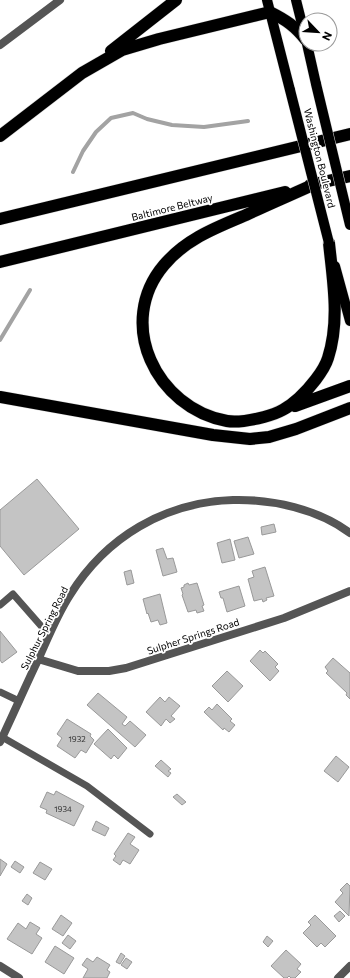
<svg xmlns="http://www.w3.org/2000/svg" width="350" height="978" font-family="Commissioner,sans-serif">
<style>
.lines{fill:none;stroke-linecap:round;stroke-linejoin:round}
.stream{stroke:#a3a3a3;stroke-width:4}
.building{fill:#c4c4c4;stroke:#999}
.primary-casing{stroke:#dbdbdb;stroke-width:11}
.highway-casing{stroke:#dbdbdb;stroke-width:13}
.lane{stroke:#555;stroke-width:7}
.street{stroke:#555;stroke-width:8}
.primary{stroke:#000;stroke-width:10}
.highway{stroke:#000;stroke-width:12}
.primary-bridge-casing{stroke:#dbdbdb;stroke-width:11;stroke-linecap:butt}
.primary-bridge{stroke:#000;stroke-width:10}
.labels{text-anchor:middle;stroke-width:3.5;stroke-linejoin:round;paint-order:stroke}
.number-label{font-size:8px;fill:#313131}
.street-label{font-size:10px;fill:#000;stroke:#fff}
</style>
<rect width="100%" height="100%" fill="#fff"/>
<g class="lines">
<path class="stream" d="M 73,172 L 83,151 L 96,132 L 111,118 L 133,113 L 147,119 L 172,125 L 204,127 L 248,121
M 0,340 L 30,290"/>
</g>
<path class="building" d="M 37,479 L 79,529 L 24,575 L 0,546 L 0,510 Z
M 274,524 L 276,532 L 262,535 L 261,527 Z
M 248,537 L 254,554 L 239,558 L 234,541 Z
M 230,539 L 235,560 L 222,563 L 217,543 Z
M 163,548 L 167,559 L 173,558 L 177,572 L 163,576 L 156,550 Z
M 265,567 L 274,596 L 266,598 L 267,600 L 263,602 L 262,599 L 254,601 L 248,579 L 254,577 L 252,571 Z
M 131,570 L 134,583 L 127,585 L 124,572 Z
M 188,583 L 189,585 L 197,583 L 204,605 L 202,606 L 204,611 L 197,613 L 196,610 L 188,612 L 182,595 L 183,594 L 181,588 L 184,587 L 184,585 Z
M 239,586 L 245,606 L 227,612 L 223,598 L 221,598 L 219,592 Z
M 160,594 L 167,623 L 160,625 L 158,620 L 151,622 L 148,613 L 147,614 L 143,599 Z
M 0,631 L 17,652 L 2,663 L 0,660 Z
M 260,650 L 263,653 L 265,651 L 278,664 L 275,667 L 279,671 L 270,681 L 250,661 Z
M 333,658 L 350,673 L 350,699 L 346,695 L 347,693 L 326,673 L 328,671 L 325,667 Z
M 227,671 L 243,686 L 228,702 L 212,686 Z
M 98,693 L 127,717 L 122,724 L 125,726 L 130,721 L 146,735 L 135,747 L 87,705 Z
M 160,697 L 165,702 L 169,697 L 180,706 L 171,716 L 175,719 L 170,723 L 166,719 L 161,726 L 146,712 Z
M 217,704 L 232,719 L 230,721 L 235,725 L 229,732 L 224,728 L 223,730 L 204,712 L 209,707 L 212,710 Z
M 67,719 L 91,734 L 90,736 L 94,740 L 86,753 L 81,750 L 75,758 L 57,746 L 62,738 L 57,734 Z
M 108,729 L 127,748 L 118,759 L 114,755 L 111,759 L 94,744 Z
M 336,756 L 349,767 L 338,782 L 324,771 Z
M 161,760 L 171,769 L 168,771 L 171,773 L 168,777 L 155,766 Z
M 56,791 L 84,806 L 74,826 L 46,813 L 47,810 L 40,807 L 47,792 L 54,795 Z
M 177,794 L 186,802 L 182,805 L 173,797 Z
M 96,821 L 109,828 L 105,836 L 92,830 Z
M 128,833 L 135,837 L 130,844 L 139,850 L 130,864 L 123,860 L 120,865 L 113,860 L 116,856 L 114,854 Z
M 0,859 L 7,864 L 0,876 Z
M 15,861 L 24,867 L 20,873 L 11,867 Z
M 40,862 L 52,869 L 45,880 L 33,873 Z
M 347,883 L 350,886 L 349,916 L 335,902 L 343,893 L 340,890 Z
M 27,894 L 32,898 L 28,905 L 22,901 Z
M 340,911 L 345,916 L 339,922 L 334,916 Z
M 61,915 L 72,923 L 63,936 L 52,929 Z
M 315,915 L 336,936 L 325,947 L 321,943 L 317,947 L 303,933 L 311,925 L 308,922 Z
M 30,922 L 40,928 L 36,934 L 42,938 L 32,954 L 7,939 L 18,923 L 26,929 Z
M 68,935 L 76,941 L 70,949 L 62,943 Z
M 267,936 L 273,941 L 268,947 L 263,942 Z
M 55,946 L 74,958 L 64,974 L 45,962 Z
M 286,950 L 301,964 L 297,969 L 301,972 L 295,978 L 291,978 L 289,976 L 287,978 L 284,978 L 271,966 Z
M 121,953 L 125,956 L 120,964 L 116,962 Z
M 97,957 L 110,965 L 107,970 L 110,972 L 107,978 L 83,978 L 88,969 L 82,965 L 87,958 L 93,962 Z
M 126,958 L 132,962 L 127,969 L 121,965 Z"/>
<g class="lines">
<defs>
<path id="primary" d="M 267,0 L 290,90
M 296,0 L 306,40
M 307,44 L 316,84
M 335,266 L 350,321"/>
<path id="highway" d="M 111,51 L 176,0
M 0,136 L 82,73 L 122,50 L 159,39 L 270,12 C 286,20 295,26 306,40
M 317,183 C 293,194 269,204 246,215 C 215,228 186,239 164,265 C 115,323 156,408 227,421 C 239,423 252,420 264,417 C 279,413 288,408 299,398 C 309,389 324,371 328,358 C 340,320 333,282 329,243
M 310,185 L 350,176
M 0,219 L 350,134
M 0,262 L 285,192
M 0,397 L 213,435 L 250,439 L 269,437 L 296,429 L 350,408
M 295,406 L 350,386"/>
</defs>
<use href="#primary" class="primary-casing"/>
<use href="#highway" class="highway-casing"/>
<path class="lane" d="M 0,605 L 13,594 L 49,635
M 0,692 L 19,701
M 2,737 L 87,786 L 150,834"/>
<path class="street" d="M 0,45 L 60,0
M 38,659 L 78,671 L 109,671 L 126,668 L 284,618 L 350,591
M 0,742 C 13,715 25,687 38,660 C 48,638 57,615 70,595 C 106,537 165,502 233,500 C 272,499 318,509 350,533
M 0,966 L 19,978
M 338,978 L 350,966"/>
<use href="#primary" class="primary"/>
<use href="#highway" class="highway"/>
<defs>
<path id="primary-bridge" d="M 316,84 L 350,225
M 290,90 L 329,243"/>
</defs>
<use href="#primary-bridge" class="primary-bridge-casing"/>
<use href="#primary-bridge" class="primary-bridge"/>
</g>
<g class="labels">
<g class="number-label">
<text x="77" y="742">1932</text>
<text x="63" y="812">1934</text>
</g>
<g class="street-label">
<text transform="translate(320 158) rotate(76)" y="4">Washington Boulevard</text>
<text transform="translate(172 207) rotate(-14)" y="4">Baltimore Beltway</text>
<text transform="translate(44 628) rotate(-63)" y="4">Sulphur Spring Road</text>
<text transform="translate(193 636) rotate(-18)" y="4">Sulpher Springs Road</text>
</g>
</g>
<g transform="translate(318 32) rotate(115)"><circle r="19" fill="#ffffff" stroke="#999999"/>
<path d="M0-3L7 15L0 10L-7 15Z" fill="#000000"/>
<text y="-6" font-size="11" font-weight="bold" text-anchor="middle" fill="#000000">N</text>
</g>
</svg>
